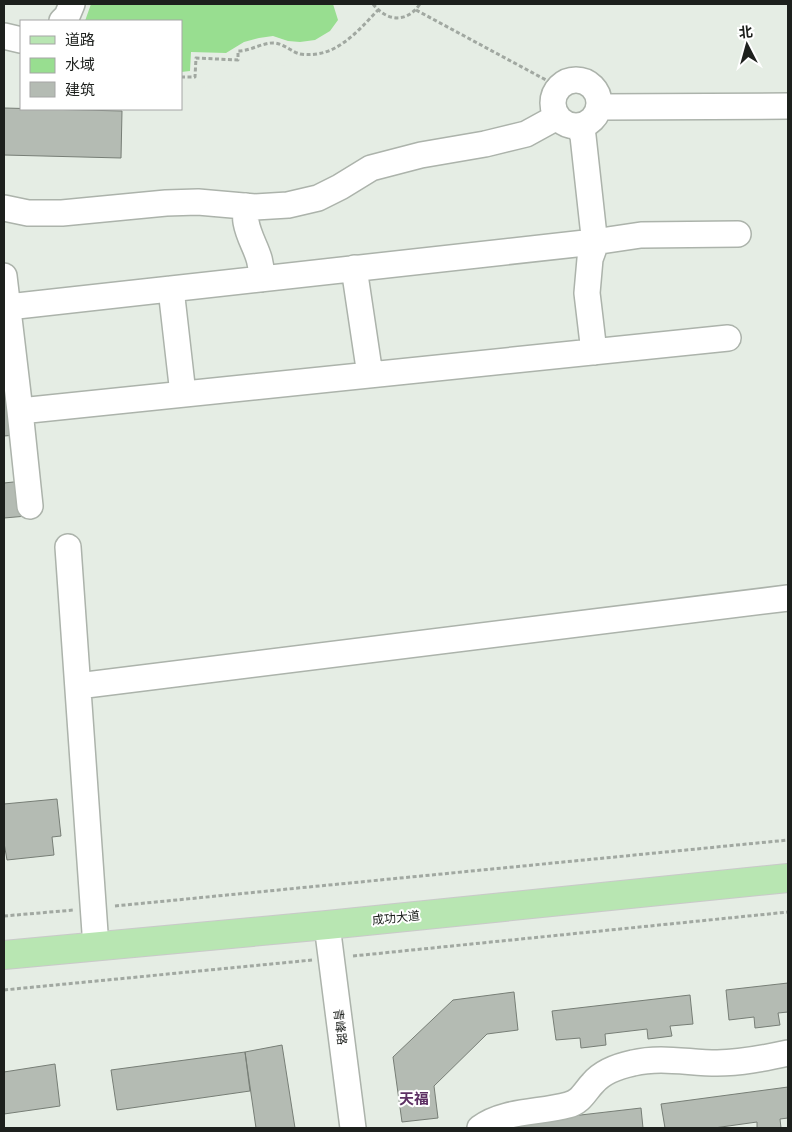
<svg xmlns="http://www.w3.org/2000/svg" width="792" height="1132" font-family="Manrope,'Noto Sans SC',sans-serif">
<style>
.water{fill:#98de90}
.pier{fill:#e5ede4}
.building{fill:#b4bbb3;stroke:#777e76}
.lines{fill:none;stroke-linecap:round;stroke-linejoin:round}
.minor-casing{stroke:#acb3ab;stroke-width:28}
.major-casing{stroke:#c9c9c9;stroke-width:30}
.path{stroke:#a1a8a1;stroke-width:3;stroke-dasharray:4 2.5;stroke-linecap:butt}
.minor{stroke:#fff;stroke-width:25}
.major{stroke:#b8e6b2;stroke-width:28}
.labels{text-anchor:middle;stroke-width:4;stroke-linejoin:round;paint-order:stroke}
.street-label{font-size:12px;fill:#1d201d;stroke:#fff}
.quarter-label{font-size:15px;font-weight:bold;fill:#5d3064;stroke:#fff}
</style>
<rect width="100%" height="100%" fill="#e5ede4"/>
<path class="water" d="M 4,4 L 390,4 L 385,11 L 261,65 L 181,89 L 181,21 L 21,21 Z"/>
<path class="pier" d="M 4,4 L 91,4 L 85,21 L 21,21 L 21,72 L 4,69 Z
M 333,4 L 393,4 L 366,36 L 329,61 L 261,68 L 200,88 L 181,91 L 181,72 L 190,71 L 191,52 L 226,53 L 244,42 L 259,38 L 273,36 L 288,41 L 300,42 L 315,40 L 330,31 L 338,20 Z"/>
<path class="building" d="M 4,108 L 122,111 L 121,158 L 4,155 Z
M 12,400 L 16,435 L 4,436 L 4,401 Z
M 23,481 L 27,516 L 4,518 L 4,483 Z
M 57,799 L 61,836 L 52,837 L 54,855 L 7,860 L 4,843 L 4,804 Z
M 788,983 L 788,1012 L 778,1013 L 780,1025 L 755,1028 L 754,1017 L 729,1020 L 726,990 Z
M 514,992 L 518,1030 L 487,1034 L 434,1086 L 438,1118 L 402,1122 L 393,1057 L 453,1000 Z
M 690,995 L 693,1024 L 670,1026 L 672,1036 L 648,1039 L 647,1029 L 605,1034 L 606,1045 L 581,1048 L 580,1038 L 556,1040 L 552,1011 Z
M 282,1045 L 295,1128 L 256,1128 L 245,1052 Z
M 245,1052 L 250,1091 L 117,1110 L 111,1070 Z
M 55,1064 L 60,1106 L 4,1114 L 4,1072 Z
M 788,1087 L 788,1118 L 780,1119 L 781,1128 L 757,1128 L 757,1122 L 714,1128 L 665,1128 L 661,1104 Z
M 641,1108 L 643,1128 L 504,1128 L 503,1124 Z"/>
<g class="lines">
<defs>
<path id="minor" d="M 62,21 L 67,16 L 72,4
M 4,36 L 21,40
M553 103a23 23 0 1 1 46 0a23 23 0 1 1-46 0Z
M 600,107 L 788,106
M 578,126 L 583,136 L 594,236 L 594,248 L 590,259 L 587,293 L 594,352
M 246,206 C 246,211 245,217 246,222 C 250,244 263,254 261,279
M 4,208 L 28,213 L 62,213 L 166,203 L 198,202 L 255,207 L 288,205 L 318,198 L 340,187 L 371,168 L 421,155 L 485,144 L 526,134 L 557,117
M 354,268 L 370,375
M 4,276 L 20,411 L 30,506
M 171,289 L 183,394
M 8,307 L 594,242 L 641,235 L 738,234
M 20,411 L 728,338
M 68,547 L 96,947
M 78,686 L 788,598
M 327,925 L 353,1128
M 480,1128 C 504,1110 540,1113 568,1105 C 581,1102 585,1091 593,1083 C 603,1071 619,1066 633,1063 C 661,1056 689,1063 717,1063 C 741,1063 765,1058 788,1053"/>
<path id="major" d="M 4,955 L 327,925 L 788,878"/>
</defs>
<use href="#minor" class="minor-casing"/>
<use href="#major" class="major-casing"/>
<path class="path" d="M 373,4 C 387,22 407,23 420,4
M 416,10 L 559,87
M 181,77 L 195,77 L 196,58 L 238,60 L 238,51 C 251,51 263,42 275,43 C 284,44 292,52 300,54 C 335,59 356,33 378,10
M 115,906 L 788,840
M 4,916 L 74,910
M 353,956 L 788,912
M 4,990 L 312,960"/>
<use href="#minor" class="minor"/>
<use href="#major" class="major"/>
</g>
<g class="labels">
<g class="street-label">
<text transform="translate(396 918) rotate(-6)" y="4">成功大道</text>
<text transform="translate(340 1027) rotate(83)" y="4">青峰路</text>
</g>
<g class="quarter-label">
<text x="414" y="1104">天福</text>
</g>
</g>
<rect width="792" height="1132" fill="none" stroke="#1d201d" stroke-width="10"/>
<rect x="20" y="20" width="162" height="90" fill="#ffffff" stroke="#a5a6a5"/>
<rect x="30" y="36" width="25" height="8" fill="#b8e6b2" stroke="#a5a6a5"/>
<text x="65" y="45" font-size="15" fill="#1d201d">道路</text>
<rect x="30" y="58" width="25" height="15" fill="#98de90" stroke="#a5a6a5"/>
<text x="65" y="70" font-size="15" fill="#1d201d">水域</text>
<rect x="30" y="82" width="25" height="15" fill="#b4bbb3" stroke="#a5a6a5"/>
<text x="65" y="95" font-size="15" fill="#1d201d">建筑</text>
<g transform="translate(747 45) rotate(354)" stroke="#ffffff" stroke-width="4" paint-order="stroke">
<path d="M0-4L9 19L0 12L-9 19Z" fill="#1d201d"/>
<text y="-8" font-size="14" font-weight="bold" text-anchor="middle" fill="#1d201d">北</text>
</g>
</svg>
